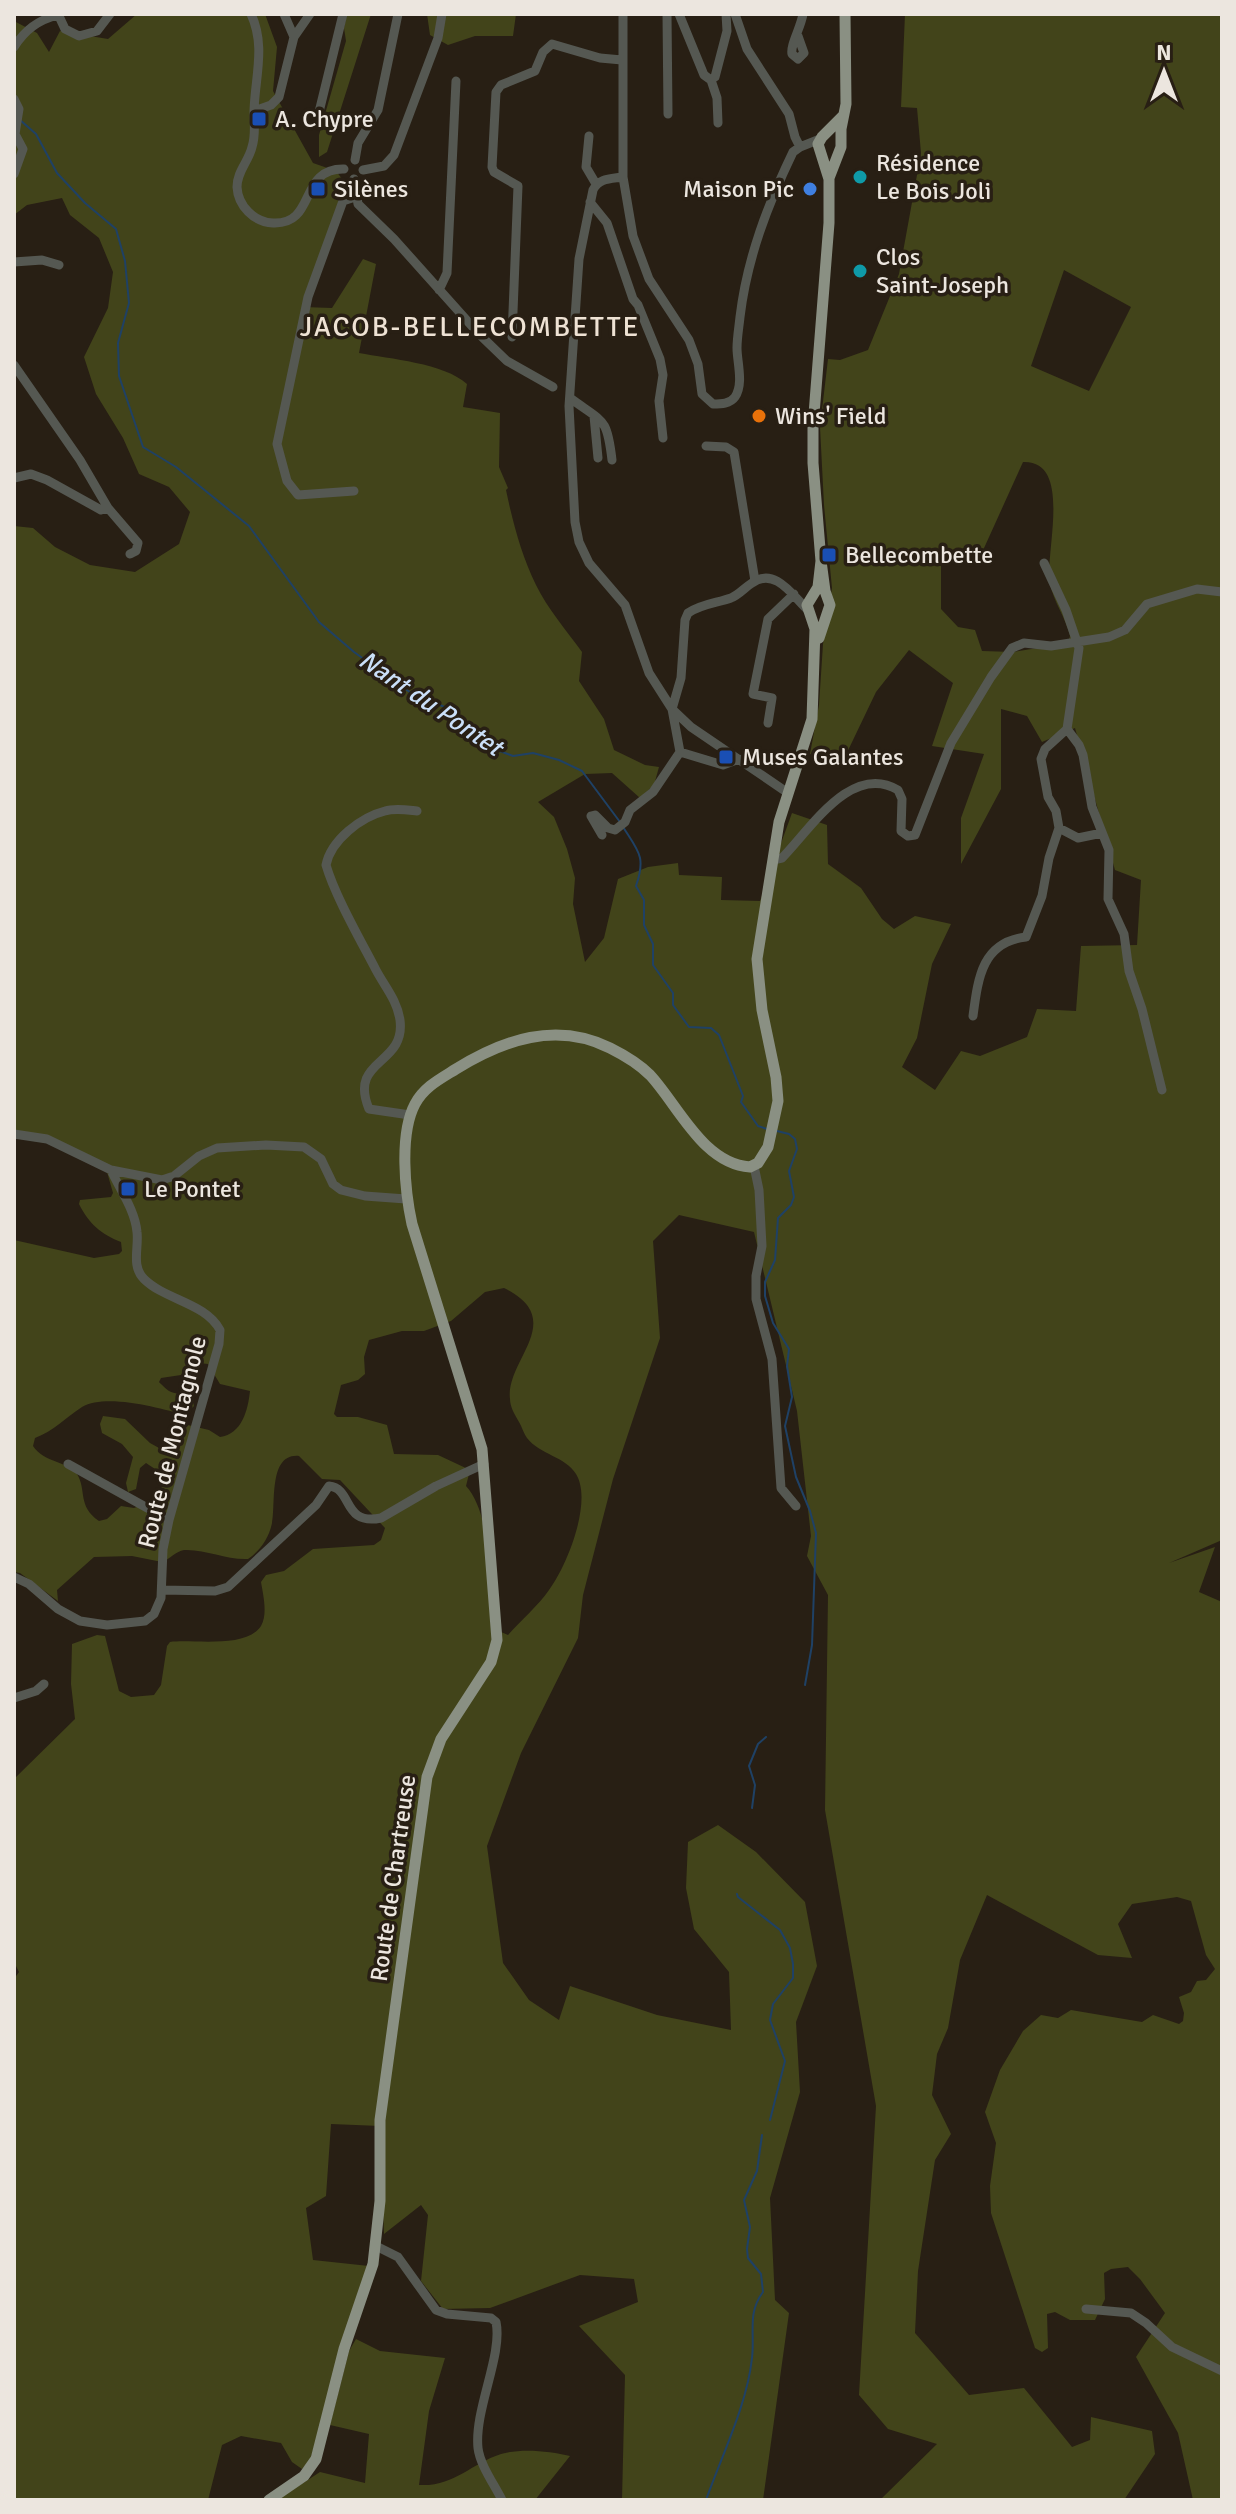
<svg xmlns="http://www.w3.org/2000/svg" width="1236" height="2514" font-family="Signika,sans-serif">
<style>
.green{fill:#42441a;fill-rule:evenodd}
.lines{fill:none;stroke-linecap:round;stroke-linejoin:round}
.stream{stroke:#1f4165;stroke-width:2}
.minor{stroke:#555852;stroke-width:9}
.major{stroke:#8a9083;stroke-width:11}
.transit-dot{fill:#1a4fb4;stroke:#281f14;stroke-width:3}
.culture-dot{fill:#0f9aa8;stroke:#281f14;stroke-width:3}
.shop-dot{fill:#3f7fe0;stroke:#281f14;stroke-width:3}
.food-dot{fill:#e8710a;stroke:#281f14;stroke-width:3}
.labels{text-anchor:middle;stroke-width:7;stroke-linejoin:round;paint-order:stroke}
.poi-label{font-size:24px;fill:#ece6df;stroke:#281f14;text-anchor:start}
.street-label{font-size:24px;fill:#ece6df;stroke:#281f14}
.water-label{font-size:26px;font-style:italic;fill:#cadff8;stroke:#281f14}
.quarter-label{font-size:28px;letter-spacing:2px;fill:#eee2d4;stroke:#281f14}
</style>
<rect width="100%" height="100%" fill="#281f14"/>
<path class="green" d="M 137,14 L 265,14 L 277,47 L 273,91 L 313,163 L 336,171 L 346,184 L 303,307 L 332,308 L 363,259 L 376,264 L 359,353 C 390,359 444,363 467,384 L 463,407 L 500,413 L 499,467 L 508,488 L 506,490 C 513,523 521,554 536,585 C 547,608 567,631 582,652 L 579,681 L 604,719 L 614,750 L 645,765 L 659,767 L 654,785 L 640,798 L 612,773 L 585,774 L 538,802 L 554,817 L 567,849 L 575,878 L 573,904 L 585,962 L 604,938 L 618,879 L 648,867 L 678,863 L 679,875 L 722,877 L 721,900 L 760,901 L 792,813 L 827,825 L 828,864 L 861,888 L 882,919 L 894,929 L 915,916 L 951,924 L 932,964 L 917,1038 L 902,1067 L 935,1090 L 961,1051 L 980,1056 L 1027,1037 L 1037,1009 L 1076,1011 L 1081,946 L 1137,945 L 1141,880 L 1115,870 L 1075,728 L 1042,742 L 1027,716 L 1001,709 L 1001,789 L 961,864 L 961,818 L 984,754 L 932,746 L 953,683 L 909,650 L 876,692 L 842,763 L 810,754 L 819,705 L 823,644 L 832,588 L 824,505 L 820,427 L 828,359 L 840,360 L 868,350 L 899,274 L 921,153 L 917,108 L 901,107 L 905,14 L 1222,14 L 1222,1540 L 1169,1563 L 1215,1547 L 1199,1592 L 1222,1602 L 1222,2500 L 1193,2500 L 1178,2433 L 1136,2357 L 1165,2313 L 1140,2279 L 1128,2267 L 1111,2269 L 1104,2273 L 1105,2299 L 1095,2320 L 1070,2320 L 1055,2312 L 1047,2314 L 1048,2348 L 1042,2352 L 1035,2348 L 991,2213 L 990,2186 L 996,2143 L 985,2112 L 1000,2070 L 1023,2031 L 1041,2015 L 1058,2018 L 1071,2010 L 1142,2022 L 1153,2015 L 1179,2024 L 1183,2021 L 1184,2013 L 1179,1997 L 1191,1992 L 1197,1981 L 1206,1980 L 1215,1969 L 1206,1955 L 1191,1901 L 1177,1897 L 1132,1904 L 1118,1924 L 1132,1958 L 1098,1955 L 987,1895 L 960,1960 L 948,2028 L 937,2054 L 932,2095 L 951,2134 L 935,2160 L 918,2271 L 915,2333 L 969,2395 L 1024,2388 L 1072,2447 L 1090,2440 L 1091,2417 L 1152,2431 L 1155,2454 L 1124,2500 L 880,2500 L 937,2444 L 888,2429 L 859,2395 L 876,2106 L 825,1810 L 828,1595 L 807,1556 L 811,1536 L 797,1411 L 754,1232 L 679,1215 L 653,1241 L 660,1338 L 613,1479 L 583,1595 L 578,1638 L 521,1753 L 487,1846 L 503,1963 L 529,2000 L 559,2020 L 570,1986 L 657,2015 L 731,2030 L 729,1972 L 694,1929 L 686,1888 L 688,1842 L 718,1825 L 756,1852 L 805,1902 L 817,1966 L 796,2022 L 800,2092 L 770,2198 L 775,2300 L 789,2313 L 763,2500 L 622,2500 L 625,2375 L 579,2326 L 638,2302 L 634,2279 L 580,2275 L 490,2308 L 443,2309 L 421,2281 L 428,2215 L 421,2205 L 384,2234 L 380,2126 L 331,2124 L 326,2196 L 306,2208 L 313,2260 L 369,2266 L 310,2460 L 302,2469 L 292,2462 L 281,2443 L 241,2436 L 222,2445 L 208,2500 L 14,2500 L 14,1979 L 19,1972 L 14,1962 L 14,1779 L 75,1719 L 71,1684 L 72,1644 L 97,1635 L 105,1636 L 119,1691 L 131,1697 L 154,1695 L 161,1685 L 167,1646 L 170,1642 C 193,1639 246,1649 261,1626 C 268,1614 263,1594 261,1582 L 266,1575 L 284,1571 L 313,1549 L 374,1545 L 381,1540 L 385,1528 L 340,1480 L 322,1479 L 299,1456 C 268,1453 276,1504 272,1523 C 269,1538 260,1551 248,1559 C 226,1560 206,1549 184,1550 C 176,1551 170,1559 162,1562 L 132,1556 L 94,1557 L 57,1590 L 58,1601 L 20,1573 L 14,1572 L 14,1240 L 94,1258 L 119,1254 L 122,1251 L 121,1242 C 101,1234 89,1224 79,1204 L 80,1200 L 111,1197 L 113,1193 L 107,1172 L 53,1144 L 14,1138 L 14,526 L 33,528 L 55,547 L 90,565 L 135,572 L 179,544 L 190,512 L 169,487 L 139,474 L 123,438 L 96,394 L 84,357 L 108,308 L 113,272 L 99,238 L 70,215 L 62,198 L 27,205 L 14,215 L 14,21 L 37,33 L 49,52 L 60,31 L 108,39 ZM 1064,270 L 1131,307 L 1089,391 L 1031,366 ZM 1023,462 C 1074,460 1044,555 1050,583 C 1053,601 1066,618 1070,636 L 1068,643 L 1013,652 L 982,651 L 975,630 L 958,627 L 941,609 L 941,562 L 961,552 L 967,560 L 980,557 ZM 504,1288 C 569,1320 505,1360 510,1399 C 510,1407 515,1415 519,1422 C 522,1427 524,1434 527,1438 C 539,1454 566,1457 576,1474 C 593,1501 567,1566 549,1590 C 538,1606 521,1620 508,1635 L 492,1628 C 489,1587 493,1516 466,1486 L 470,1470 L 438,1455 L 394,1454 L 387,1425 L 358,1417 L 337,1417 L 334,1414 L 341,1385 L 358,1380 L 365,1374 L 364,1357 L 369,1340 L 402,1331 L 424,1331 L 451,1321 L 485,1292 ZM 199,1363 L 208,1364 L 220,1384 L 250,1391 C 248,1410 242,1434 220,1437 L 209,1430 L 179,1423 L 175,1426 L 181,1433 L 168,1453 L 150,1443 L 125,1419 L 103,1416 L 100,1424 L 102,1433 L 122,1444 L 133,1457 L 126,1483 L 128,1492 L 136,1489 L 140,1468 L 146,1463 L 161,1473 L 162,1486 L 158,1499 L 134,1508 L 121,1506 L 107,1519 L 99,1521 C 77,1506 87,1490 77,1474 C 68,1461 44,1463 33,1446 L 35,1438 C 54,1431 65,1418 82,1407 C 106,1393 160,1408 185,1415 L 194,1406 C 192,1389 181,1397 169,1391 C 167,1390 160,1383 159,1382 L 161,1378 L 181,1375 Z
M 347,14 L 371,14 L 327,152 L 319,157 L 319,135 L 346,41 L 344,28 Z
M 427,14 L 516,14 L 513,36 L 475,36 L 448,45 L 430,35 Z
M 356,2339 L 380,2351 L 445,2358 L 429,2411 L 419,2485 C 454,2487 470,2464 501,2454 C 521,2448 550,2451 570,2456 L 535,2500 L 277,2500 L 320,2472 L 365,2483 L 369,2434 L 330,2425 L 349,2351 Z"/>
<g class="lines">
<path class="stream" d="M 20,120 L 36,134 L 57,173 L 85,203 L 116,229 L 125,261 L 129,303 L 118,343 L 119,376 L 143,447 L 176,467 L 249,526 L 319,622 L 354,652 L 411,693 L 447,708 L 489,747 L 513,756 L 533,753 L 559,760 L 582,771 L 620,822
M 623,827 C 639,852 646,857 636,886 L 644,900 L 644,925 L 653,944 L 653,965 L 673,993 L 673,1005 L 689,1027 L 711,1028 L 719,1035 L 743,1096 L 741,1102 L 758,1126 L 767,1129
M 777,1131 L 789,1134 L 795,1139 L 797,1149 L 789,1171 L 794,1197 L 791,1205 L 778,1218 L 775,1260 L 765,1282 L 765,1296 L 773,1323 L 789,1349 L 787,1366 L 792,1397 L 785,1426 L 796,1477 L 810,1511 L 816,1533 L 812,1645 L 805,1685
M 752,1808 L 755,1785 L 749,1766 L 758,1744 L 766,1737
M 737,1894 L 738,1897 L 780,1930 L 790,1948 L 793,1964 L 793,1978 L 773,2004 L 770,2020 L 785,2061 L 770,2120
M 706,2500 C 722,2455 747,2405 752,2358 C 755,2334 747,2313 763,2292 L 761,2274 L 748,2258 L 747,2249 L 750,2227 L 744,2200 L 757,2171 L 762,2135"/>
<path class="minor" d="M 58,14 L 65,29 L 79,36 L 97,31 L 110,14
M 251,14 C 266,46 255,77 254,111 C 254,123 256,135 252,147 C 249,161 237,171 237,187 C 238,206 254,222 273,223 C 317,225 298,168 344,169
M 284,14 L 294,37
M 623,14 L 623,177 L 633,236 L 649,279 L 689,340 L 698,364 L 702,394 L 713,404 C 721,404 730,404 735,397 C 744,384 737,362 737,348 C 737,338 739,327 740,317 C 747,258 768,204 793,152 L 800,147 L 820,139
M 667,14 L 668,114
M 679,14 L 704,75 L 711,80 L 715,77 L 727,31 L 726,14
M 735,14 L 747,49 L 789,114 L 795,137 L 800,147
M 798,36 L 804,53 L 798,59 L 792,54 C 790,45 801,27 803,14
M 14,47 C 25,30 38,20 58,15
M 711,80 L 717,98 L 718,123
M 14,99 L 19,109 L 15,134 L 23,149 L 14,174
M 254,111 L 271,105 L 279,97 L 294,37 L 310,14
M 319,112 L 343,14
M 589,136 L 586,167 L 596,184
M 355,160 L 358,143 L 378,110 L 398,14
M 363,170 L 384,166 L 394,155 L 438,38 L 442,14
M 623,177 C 610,179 599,178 593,190 L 579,259 L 569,406 L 575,522 L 579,542 L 589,563 L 625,605 L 649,673 L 672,709 L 691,727 L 788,793
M 354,179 L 358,204 L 394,239 L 479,334 L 507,361 L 553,387
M 590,202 L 607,223 L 633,299 L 638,305 L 660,359 L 663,375 L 659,401 L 663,438
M 14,262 L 42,260 L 59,265
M 439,290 L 447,273 L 456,81
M 512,337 L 518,186 L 494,172 L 492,167 L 496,92 L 501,85 L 535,71 L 543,52 L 552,44 L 600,58 L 622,60
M 14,365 L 80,460 L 108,508 L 101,510 L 47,480 L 31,474 L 14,478
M 570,398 C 604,423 607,417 612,460
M 594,416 L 598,458
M 706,446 L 726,447 L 734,452 L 755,581
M 354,491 L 298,495 L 287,481 L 277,444 L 308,297 L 343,201 L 355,197
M 108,508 L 138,543 L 136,551 L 130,554
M 768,723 L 772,698 L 753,694 L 768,619 L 794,594
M 1067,729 L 1079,745 L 1083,755 L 1092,807 L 1109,850 L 1108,899 L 1124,934 L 1129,971 L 1142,1009 L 1162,1090
M 680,752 L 672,709 L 681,678 L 685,620 L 688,613 C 701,604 717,603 731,598 C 740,594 744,588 752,583 C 776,566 794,598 809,611
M 680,752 L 723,765 L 739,759
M 591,816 L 595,815 L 608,828 L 615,830 L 625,822 L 630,810 L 653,792 L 680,752
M 591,816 L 602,835
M 1059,828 L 1078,838 L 1102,833
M 773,860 L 782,858 C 810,830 851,762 898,790 L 902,799 L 901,831 L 908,836 L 915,835 L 951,743 L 991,677 L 1012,648 L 1024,643 L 1051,646 L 1109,637 L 1125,630 L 1147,604 L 1197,589 L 1222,592
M 973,1016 C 978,978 982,942 1026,937 L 1042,896 L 1049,858 L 1059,828 L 1056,811 L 1048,797 L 1041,759 L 1045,749 L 1067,729 L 1079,648 L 1066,610 L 1044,563
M 410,1115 L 369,1109 C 348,1058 406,1066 400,1020 C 397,1000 385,987 376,970 C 361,941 335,896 326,865 C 331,840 361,817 385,811 C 395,808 407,810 417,811
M 14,1134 L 47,1139 L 111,1170 L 162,1180 L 174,1176 L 199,1156 L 217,1148 L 266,1145 L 304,1147 L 321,1159 L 333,1184 L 341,1190 L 365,1196 L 406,1199
M 754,1166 L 759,1190 L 762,1246 L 756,1276 L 756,1299 L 772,1359 L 781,1488 L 796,1506
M 68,1464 L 169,1520
M 14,1577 L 29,1584 L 58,1609 L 80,1621 L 107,1625 L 145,1621 L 154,1614 L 161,1598 L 163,1549 L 169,1520 L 219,1344 L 220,1330 C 206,1303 165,1300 144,1279 C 131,1266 139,1248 137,1232 C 135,1210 120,1190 111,1170
M 162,1590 L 215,1591 L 228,1587 L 316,1505 L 329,1486 C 353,1488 342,1526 381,1518 L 436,1486 L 484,1464
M 14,1698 L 36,1691 L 44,1684
M 376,2246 L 398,2257 L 436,2310 L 447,2314 L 491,2318 L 496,2322 C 503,2355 474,2410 478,2448 C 480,2465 494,2484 502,2500
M 1086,2309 L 1131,2313 L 1146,2323 L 1172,2347 L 1222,2371"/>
<path class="major" d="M 829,178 L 841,147 L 841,129 L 846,104 L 845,14
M 819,638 L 830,605 L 825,591 L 821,561 L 813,463 L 813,427 L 829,223 L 829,179 L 818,144 L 822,137 L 843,116
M 269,2500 L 304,2476 L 316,2459 L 344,2349 L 373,2264 L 380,2201 L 380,2120 L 427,1777 L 441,1739 L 491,1662 L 497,1640 L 482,1449 L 412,1224 C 405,1192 399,1134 415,1104 C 424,1087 440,1079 456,1069 C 503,1040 556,1021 610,1048 C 624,1055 639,1064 650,1075 C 678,1105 703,1164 750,1167 L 758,1163 L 768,1147 L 778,1101 L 776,1077 L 762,1010 L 757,959 L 779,822 L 812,719 L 815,629 L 807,605 L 818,587 L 821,561"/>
</g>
<g class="transit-dot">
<rect x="251" y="111" width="16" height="16" rx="4"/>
<rect x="310" y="181" width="16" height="16" rx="4"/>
<rect x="821" y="547" width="16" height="16" rx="4"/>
<rect x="718" y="749" width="16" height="16" rx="4"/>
<rect x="120" y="1181" width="16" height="16" rx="4"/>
</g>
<g class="culture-dot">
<circle cx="860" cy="177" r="8"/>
<circle cx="860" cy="271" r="8"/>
</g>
<circle class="shop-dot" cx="810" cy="189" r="8"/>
<circle class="food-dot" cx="759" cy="416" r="8"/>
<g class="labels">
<g class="poi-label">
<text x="275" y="127">A. Chypre</text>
<text x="876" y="171">Résidence<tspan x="876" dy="28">Le Bois Joli</tspan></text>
<text x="334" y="197">Silènes</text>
<text x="794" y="197" text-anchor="end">Maison Pic</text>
<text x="876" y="265">Clos<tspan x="876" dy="28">Saint-Joseph</tspan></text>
<text x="775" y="424">Wins' Field</text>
<text x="845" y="563">Bellecombette</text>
<text x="742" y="765">Muses Galantes</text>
<text x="144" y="1197">Le Pontet</text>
</g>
<g class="street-label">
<text transform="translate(172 1442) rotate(-76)" y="8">Route de Montagnole</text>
<text transform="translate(393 1878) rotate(-82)" y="8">Route de Chartreuse</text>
</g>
<g class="water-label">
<text transform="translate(431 703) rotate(34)" y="9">Nant du Pontet</text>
</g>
<g class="quarter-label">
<text x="470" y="336">JACOB-BELLECOMBETTE</text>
</g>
</g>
<rect width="1236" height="2514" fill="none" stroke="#ece6df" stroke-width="32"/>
<g transform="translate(1164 72)" stroke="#281f14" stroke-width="6" paint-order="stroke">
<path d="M0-6L14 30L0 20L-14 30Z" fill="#ece6df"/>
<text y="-12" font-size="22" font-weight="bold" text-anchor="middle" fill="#ece6df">N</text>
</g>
</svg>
